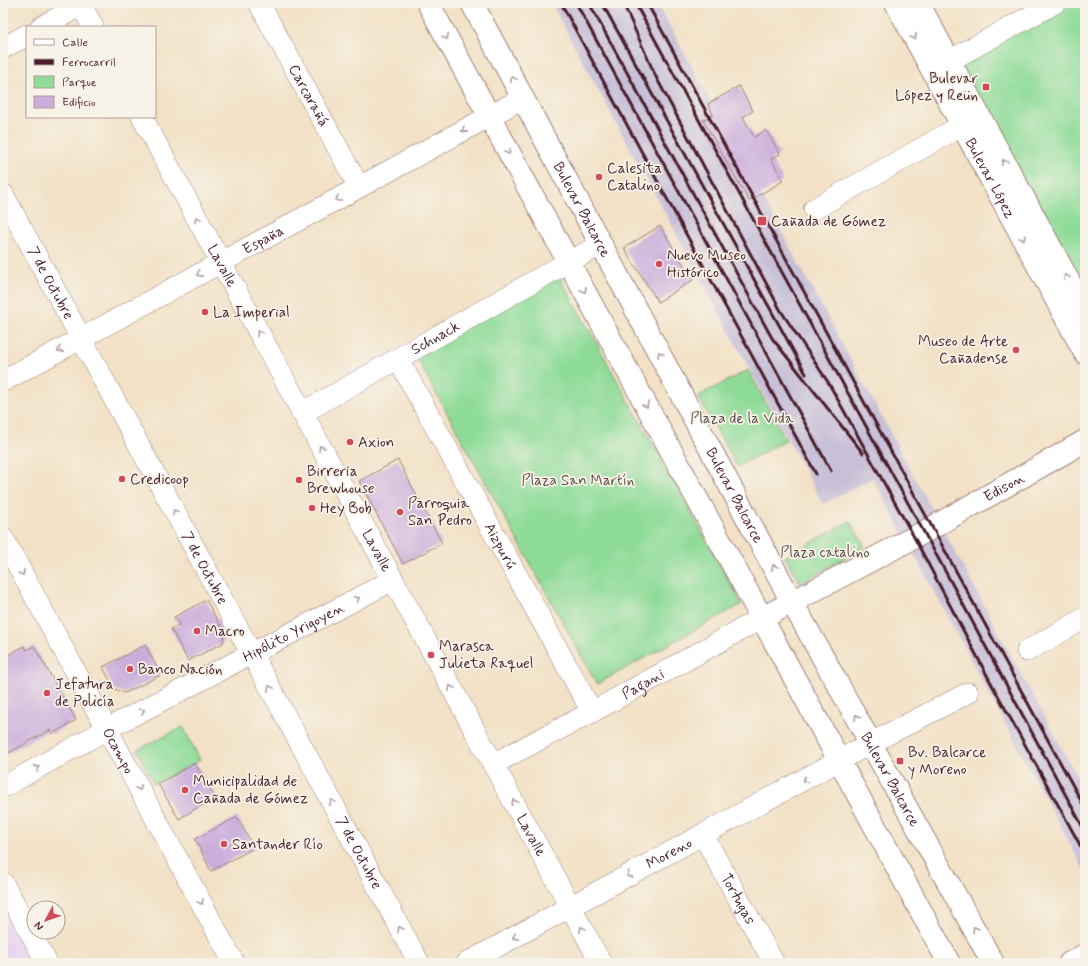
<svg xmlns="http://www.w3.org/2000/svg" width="1088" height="966" font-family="Mynerve,sans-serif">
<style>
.built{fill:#e6d3f0}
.industrial{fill:#c8c0d8}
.green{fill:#8edb98;stroke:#6c7d62}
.building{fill:#cbaddc}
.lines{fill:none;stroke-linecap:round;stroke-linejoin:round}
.minor-casing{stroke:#9e8078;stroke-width:22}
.major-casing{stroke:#9e8078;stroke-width:24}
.minor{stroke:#fff;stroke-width:21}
.major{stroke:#fff;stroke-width:22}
.rail{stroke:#4a1f2b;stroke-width:3}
.oneway{stroke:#ae9aa0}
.poi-dot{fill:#d1495b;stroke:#f7f3e8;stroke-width:1.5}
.labels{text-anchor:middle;stroke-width:3.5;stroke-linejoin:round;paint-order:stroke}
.poi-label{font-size:15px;fill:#4a1f2b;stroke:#f7f3e8;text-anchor:start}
.street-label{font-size:15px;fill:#4a1f2b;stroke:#f7f3e8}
.park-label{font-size:15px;fill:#5b4e46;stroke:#f7f3e8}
</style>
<rect width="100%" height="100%" fill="#f7f3e8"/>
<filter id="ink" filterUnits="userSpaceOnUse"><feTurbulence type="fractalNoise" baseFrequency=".025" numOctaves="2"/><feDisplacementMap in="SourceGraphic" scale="8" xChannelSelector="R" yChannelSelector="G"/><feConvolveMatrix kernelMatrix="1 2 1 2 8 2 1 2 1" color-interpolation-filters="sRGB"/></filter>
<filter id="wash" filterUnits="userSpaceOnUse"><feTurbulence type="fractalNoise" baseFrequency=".012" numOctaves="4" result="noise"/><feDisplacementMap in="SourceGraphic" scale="16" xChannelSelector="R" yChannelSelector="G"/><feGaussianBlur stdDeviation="0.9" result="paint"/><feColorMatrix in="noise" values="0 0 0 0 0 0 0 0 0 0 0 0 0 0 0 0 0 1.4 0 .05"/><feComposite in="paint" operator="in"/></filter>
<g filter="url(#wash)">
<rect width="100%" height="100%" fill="#f2e1c6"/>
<path class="built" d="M 3,908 L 33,963 L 3,963 Z"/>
<path class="industrial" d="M 551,3 L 657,3 L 1085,791 L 1085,872 L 873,478 L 823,504 Z"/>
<path class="green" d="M 1055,3 L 1085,3 L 1085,311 L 949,60 Z
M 559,276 L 742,604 L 597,684 L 415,355 Z
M 748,370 L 786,440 L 737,467 L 698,396 Z
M 850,521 L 865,547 L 800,583 L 785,557 Z
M 183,727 L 200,760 L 154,784 L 137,750 Z"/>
<g id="blocks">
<path class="building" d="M 739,86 L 753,111 L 743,117 L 754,137 L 766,130 L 780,154 L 771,159 L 783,181 L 749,201 L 703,120 L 713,115 L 708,104 Z
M 660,226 L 693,280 L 658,302 L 624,248 Z
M 398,460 L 442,543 L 403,564 L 359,481 Z
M 206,600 L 224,632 L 223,643 L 188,661 L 171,629 L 179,625 L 174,617 Z
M 145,645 L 161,675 L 125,693 L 114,689 L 103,667 Z
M 24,646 L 27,650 L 34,646 L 76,720 L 52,734 L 50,730 L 3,756 L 3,658 Z
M 195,763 L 215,797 L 179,819 L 158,784 Z
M 237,817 L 254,848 L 211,871 L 195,839 Z"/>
</g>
</g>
<g filter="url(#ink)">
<use href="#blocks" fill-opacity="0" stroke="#9e8078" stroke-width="1"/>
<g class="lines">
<defs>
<g id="minor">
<path d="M 80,3 L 93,27"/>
<path id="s1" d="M 259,3 L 359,187"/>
<path d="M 41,27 L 85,3"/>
<path d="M 3,48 L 27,35"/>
<path d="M 934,69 L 1055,3"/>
<path id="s2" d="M 142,117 L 601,963"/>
<path id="s3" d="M 3,194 L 419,963"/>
<path d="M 814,209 L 977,117"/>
<path id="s4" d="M 398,359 L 592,712"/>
<path id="s5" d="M 3,381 L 523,98"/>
<path id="s6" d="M 302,413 L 568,262 L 601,245"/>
<path id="s7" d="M 3,538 L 234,963"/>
<path d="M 1027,651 L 1085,618"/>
<path id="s8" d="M 493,764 L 592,712 L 762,618"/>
<path id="s9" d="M 3,787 L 107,729 L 393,580"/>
<path id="s10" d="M 703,835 L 774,963"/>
<path d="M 3,883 L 47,963"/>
<path id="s11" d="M 467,963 L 871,743 L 968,693"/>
</g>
<g id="major">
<path d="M 428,3 L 949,963"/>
<path id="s12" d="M 472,3 L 792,602 L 993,963"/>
<path id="s13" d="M 896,3 L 1085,353"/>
<path d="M 918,3 L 1085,311"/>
<path id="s14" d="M 762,618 L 928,530 L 1085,441"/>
<path d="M 1070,963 L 1085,955"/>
</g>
</defs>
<use href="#minor" class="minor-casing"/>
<use href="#major" class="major-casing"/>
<use href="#minor" class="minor"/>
<use href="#major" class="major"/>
<path class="rail" d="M 561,3 L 816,474
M 576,3 L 831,471
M 589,3 L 772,338 L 863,453
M 602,3 L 806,374
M 623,3 L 656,77 L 781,311 L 828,382 L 914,537 L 990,681 L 1085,854
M 635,3 L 944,569 L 1085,831
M 647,3 L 1085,808"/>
</g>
<defs><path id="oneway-chevron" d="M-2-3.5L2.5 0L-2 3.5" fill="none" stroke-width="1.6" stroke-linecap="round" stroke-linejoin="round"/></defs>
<g class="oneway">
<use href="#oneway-chevron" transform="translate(446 37) rotate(62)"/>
<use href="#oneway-chevron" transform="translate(914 37) rotate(62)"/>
<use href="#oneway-chevron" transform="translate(513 79) rotate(-118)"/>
<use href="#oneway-chevron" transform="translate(464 130) rotate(151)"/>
<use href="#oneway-chevron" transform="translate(508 152) rotate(62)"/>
<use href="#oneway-chevron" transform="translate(1004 162) rotate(-118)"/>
<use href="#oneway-chevron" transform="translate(338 199) rotate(152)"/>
<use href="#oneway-chevron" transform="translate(197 219) rotate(-118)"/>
<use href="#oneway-chevron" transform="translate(1023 238) rotate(62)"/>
<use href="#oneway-chevron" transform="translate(199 274) rotate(151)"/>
<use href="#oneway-chevron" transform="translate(1066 277) rotate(-118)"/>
<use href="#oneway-chevron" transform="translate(584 290) rotate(62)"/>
<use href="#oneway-chevron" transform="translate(259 333) rotate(-119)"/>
<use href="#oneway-chevron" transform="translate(60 350) rotate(151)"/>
<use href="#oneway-chevron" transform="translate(660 354) rotate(-118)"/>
<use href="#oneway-chevron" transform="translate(646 405) rotate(62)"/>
<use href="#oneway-chevron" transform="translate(321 448) rotate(-119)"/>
<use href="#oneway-chevron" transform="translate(175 512) rotate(-118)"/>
<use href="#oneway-chevron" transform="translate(774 567) rotate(-118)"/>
<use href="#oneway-chevron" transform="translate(22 573) rotate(61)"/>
<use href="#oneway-chevron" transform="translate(357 599) rotate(-27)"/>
<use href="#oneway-chevron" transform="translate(270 688) rotate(-118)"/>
<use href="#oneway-chevron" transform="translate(451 688) rotate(-118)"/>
<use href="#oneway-chevron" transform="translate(142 711) rotate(-28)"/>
<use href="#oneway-chevron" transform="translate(857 717) rotate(-119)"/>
<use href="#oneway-chevron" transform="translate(37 768) rotate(-29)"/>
<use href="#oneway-chevron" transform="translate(805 780) rotate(152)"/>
<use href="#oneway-chevron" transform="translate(139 788) rotate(62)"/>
<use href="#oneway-chevron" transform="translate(332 802) rotate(-118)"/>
<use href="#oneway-chevron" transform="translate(514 802) rotate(-119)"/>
<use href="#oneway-chevron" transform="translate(629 875) rotate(151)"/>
<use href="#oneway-chevron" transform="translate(201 902) rotate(62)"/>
<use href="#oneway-chevron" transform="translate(400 929) rotate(-118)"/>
<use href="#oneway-chevron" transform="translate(582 929) rotate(-118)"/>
<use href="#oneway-chevron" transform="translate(975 929) rotate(-119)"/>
<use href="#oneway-chevron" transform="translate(515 937) rotate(152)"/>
</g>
</g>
<g class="poi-dot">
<rect x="982" y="83" width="8" height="8" rx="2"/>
<circle cx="599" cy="177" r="4"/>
<rect x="757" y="216" width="10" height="10" rx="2"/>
<circle cx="659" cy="264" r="4"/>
<circle cx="205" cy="312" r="4"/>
<circle cx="1016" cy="350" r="4"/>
<circle cx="350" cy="442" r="4"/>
<circle cx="122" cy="479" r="4"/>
<circle cx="299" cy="480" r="4"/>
<circle cx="312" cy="508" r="4"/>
<circle cx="400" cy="512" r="4"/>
<circle cx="197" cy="631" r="4"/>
<circle cx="431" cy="655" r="4"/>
<circle cx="130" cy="669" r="4"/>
<circle cx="47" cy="693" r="4"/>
<rect x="896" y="757" width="8" height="8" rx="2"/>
<circle cx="185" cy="790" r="4"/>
<circle cx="224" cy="844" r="4"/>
</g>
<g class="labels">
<g class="poi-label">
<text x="978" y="83" text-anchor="end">Bulevar<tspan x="978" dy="17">López y Reün</tspan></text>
<text x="607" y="173">Calesita<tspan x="607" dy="17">Catalino</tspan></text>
<text x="771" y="226">Cañada de Gómez</text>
<text x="667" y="260">Nuevo Museo<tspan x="667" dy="17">Histórico</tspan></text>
<text x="213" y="317">La Imperial</text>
<text x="1008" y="346" text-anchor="end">Museo de Arte<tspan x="1008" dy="17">Cañadense</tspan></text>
<text x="358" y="447">Axion</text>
<text x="307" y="476">Birreria<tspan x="307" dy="17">Brewhouse</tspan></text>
<text x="130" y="484">Credicoop</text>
<text x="408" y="508">Parroquia<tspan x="408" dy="17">San Pedro</tspan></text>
<text x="320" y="513">Hey Bob</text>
<text x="205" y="636">Macro</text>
<text x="439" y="651">Marasca<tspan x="439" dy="17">Julieta Raquel</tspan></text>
<text x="138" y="674">Banco Nación</text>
<text x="55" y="689">Jefatura<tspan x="55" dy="17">de Policía</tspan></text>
<text x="908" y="757">Bv. Balcarce<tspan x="908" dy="17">y Moreno</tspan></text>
<text x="193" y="786">Municipalidad de<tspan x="193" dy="17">Cañada de Gómez</tspan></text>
<text x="232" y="849">Santander Río</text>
</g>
<g class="street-label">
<text dy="5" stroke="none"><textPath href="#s1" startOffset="105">Carcarañá</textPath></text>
<text dy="5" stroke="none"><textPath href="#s13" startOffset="199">Bulevar López</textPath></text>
<text dy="5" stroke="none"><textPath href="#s12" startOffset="234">Bulevar Balcarce</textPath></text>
<text dy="5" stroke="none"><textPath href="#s5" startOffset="296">España</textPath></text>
<text dy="5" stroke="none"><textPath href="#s2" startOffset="169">Lavalle</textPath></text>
<text dy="5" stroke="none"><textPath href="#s3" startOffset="101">7 de Octubre</textPath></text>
<text dy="5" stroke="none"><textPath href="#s6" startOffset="153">Schnack</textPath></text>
<text dy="5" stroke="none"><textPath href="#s14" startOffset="275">Edison</textPath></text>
<text dy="5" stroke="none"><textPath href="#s12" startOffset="558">Bulevar Balcarce</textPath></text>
<text dy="5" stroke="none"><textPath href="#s4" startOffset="213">Aizpurú</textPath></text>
<text dy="5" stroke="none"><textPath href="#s2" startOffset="493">Lavalle</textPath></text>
<text dy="5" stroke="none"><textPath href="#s3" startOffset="425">7 de Octubre</textPath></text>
<text dy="5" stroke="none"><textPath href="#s9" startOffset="329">Hipólito Yrigoyen</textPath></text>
<text dy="5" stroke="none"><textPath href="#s8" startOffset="170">Pagani</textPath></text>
<text dy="5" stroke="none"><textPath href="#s7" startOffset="242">Ocampo</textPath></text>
<text dy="5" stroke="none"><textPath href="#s12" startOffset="882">Bulevar Balcarce</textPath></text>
<text dy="5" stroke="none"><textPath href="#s2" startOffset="817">Lavalle</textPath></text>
<text dy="5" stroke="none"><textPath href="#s3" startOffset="749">7 de Octubre</textPath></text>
<text dy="5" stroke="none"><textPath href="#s11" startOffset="230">Moreno</textPath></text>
<text dy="5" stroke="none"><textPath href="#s10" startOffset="73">Tortugas</textPath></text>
</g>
<g class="park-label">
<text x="742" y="423">Plaza de la Vida</text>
<text x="578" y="485">Plaza San Martín</text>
<text x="825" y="557">Plaza catalino</text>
</g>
</g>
<rect width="1088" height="966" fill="none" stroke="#f7f3e8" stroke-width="16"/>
<rect x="26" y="26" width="130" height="92" fill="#f7f3e8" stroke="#b29e9c"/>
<rect x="34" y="39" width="20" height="6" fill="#ffffff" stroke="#b29e9c"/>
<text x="62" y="46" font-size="12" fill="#4a1f2b">Calle</text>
<rect x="34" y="59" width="20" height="6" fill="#4a1f2b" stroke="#b29e9c"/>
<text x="62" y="66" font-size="12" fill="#4a1f2b">Ferrocarril</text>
<rect x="34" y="76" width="20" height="12" fill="#8edb98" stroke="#b29e9c"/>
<text x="62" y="86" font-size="12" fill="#4a1f2b">Parque</text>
<rect x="34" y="96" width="20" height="12" fill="#cbaddc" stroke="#b29e9c"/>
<text x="62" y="106" font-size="12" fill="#4a1f2b">Edificio</text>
<g transform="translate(46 920) rotate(230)"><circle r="19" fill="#f7f3e8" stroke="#b29e9c"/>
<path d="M0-3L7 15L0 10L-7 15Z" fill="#d1495b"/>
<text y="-6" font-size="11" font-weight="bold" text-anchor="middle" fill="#4a1f2b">N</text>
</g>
</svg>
